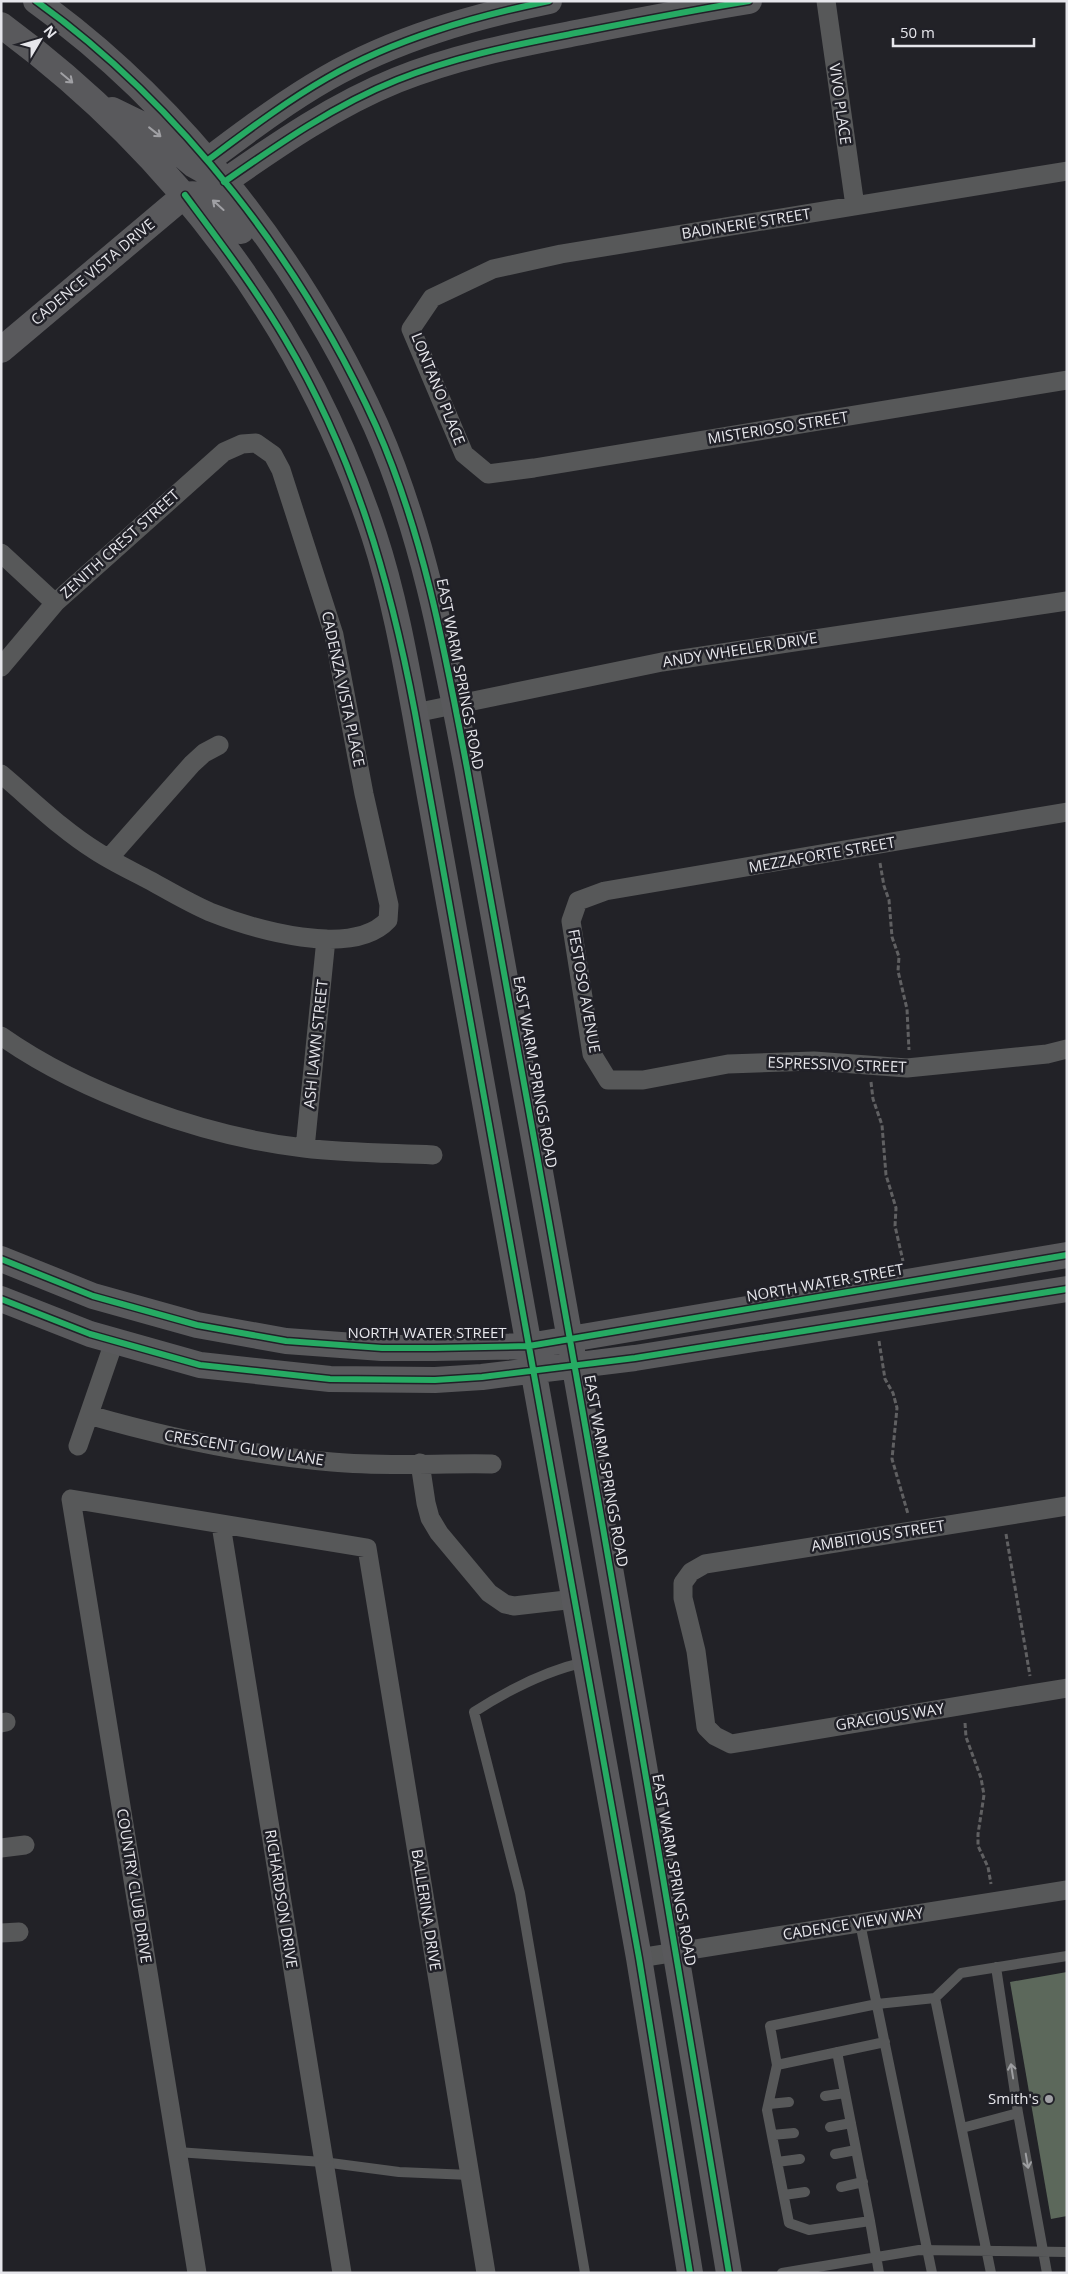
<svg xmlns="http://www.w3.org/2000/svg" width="1068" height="2274" font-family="'Open Sans',sans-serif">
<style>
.building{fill:#5c685b}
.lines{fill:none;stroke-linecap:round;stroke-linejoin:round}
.path{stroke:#606062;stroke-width:3;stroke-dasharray:5 2.5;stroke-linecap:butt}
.lane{stroke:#575859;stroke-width:10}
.street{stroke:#575859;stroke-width:19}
.secondary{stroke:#59595c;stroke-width:26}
.cycleway-casing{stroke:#212128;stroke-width:9}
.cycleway{stroke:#26ab63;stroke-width:6}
.oneway{stroke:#a0a0a4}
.oneway2{stroke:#9e9fa2}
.poi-dot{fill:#a1a1a6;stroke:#212128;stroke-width:2}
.labels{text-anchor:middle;stroke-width:5;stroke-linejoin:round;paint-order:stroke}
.street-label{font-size:15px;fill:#e6e6eb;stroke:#212128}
.poi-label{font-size:15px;fill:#e6e6eb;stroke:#212128;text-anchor:end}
</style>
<rect width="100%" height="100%" fill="#222227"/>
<path class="building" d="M 1067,1972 L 1067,2216 L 1051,2219 L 1010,1982 Z"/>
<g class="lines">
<path class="path" d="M 880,863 L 884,886 L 889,900 L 892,937 L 899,957 L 898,971 L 907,1009 L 909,1050
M 871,1082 L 873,1099 L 882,1125 L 886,1175 L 896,1208 L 895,1226 L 903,1261
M 879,1341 L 885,1379 L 893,1393 L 897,1408 L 892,1459 L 908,1514
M 1006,1534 L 1030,1676
M 965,1723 L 966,1737 L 981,1778 L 984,1795 L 978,1834 L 978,1846 L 988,1867 L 991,1884"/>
<path class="lane" d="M 585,1662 C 545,1671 508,1690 474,1712 L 520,1893 L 585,2273
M 860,1923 L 932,2273
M 935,1998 L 991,2273
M 885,2042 L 777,2065 L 770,2026 L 877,2004 L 935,1998 L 961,1973 L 1067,1956
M 777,2065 L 767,2110 L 789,2223 L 809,2230 L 870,2221 L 837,2052
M 825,2096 L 845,2093
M 769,2104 L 789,2102
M 1018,2113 L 1047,2273
M 830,2127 L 851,2123
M 962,2128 L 1018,2113 L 996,1967
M 772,2135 L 794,2133
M 177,2152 L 323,2162 L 399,2172 L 470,2175
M 835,2154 L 856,2150
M 777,2162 L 800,2159
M 841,2187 L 863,2182
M 784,2195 L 805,2192
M 870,2221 L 879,2273
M 782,2273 L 919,2250 L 1067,2252"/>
<path class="street" d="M 826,1 L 855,206
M 1067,171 L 561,254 L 493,269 L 432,298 L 411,329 L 464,454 L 488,474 L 534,468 L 1067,380
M 1,553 L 55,603
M 1,667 L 55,603 L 224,452 L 242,444 L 256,443 L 273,455 L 281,470 L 334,635 L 364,794 L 389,905 L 388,920 C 352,959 253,929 210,912 C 189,903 169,891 149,880 C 132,871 113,862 96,851 C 62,830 32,800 1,774
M 415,713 L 662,662 L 1067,601
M 1067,812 L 605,891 L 578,901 L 571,921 L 592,1054 L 608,1080 L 643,1080 L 728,1064 L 814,1061 L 907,1068 L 1047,1054 L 1067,1049
M 109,858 L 192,764 L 204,753 L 219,745
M 1,1036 C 82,1093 206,1137 304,1148 C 347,1153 390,1153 433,1155
M 305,1148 L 326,939
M 89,1415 C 169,1438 249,1455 332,1462 C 382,1467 441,1463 492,1464
M 78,1446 L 114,1342
M 420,1463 L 426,1503 L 430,1518 L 439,1533 L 489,1593 L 505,1604 L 514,1606 L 575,1599
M 1067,1506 L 705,1564 L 691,1572 L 683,1583 L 683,1598 L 696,1651 L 706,1727 L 715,1736 L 731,1744 L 1067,1688
M 221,1525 L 342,2273
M 1,1723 L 6,1722
M 1,1848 L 25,1845
M 1,1933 L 19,1932
M 639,1958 L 1067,1890
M 197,2273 L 71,1499 L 367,1548 L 486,2273"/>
<path class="secondary" d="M 36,1 C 181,105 303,264 376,426 C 424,535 445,652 467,768 C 484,864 502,960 519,1056 C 593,1461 662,1867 729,2273
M 1,25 C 176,154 306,329 374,535 C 393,593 404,653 415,713 L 639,1958 L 690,2273
M 112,110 L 153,130 L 194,165 L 224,182 C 280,143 335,105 397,80 C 452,58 509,46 566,35 C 627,23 687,11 749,1
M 208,160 C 247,131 285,102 327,78 C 395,39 472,17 549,1
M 1,350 L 185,195 C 212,190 226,213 241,231
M 1,1259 L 93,1296 L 197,1325 L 286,1341 L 382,1348 L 434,1348 L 529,1346 L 1067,1255
M 1,1299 L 90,1334 L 200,1365 L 330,1379 L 435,1380 L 482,1377 L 635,1358 L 1067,1289"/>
<defs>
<path id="cycleway" d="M 36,1 C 181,105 303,264 376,426 C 424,535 445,652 467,768 C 484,864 502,960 519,1056 C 593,1461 662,1867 729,2273
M 208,160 C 247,131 285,102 327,78 C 395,39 472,17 549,1
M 224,182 C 280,143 335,105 397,80 C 452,58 509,46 566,35 C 627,23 687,11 749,1
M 185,195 C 220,242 255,288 285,339 C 354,455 390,580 415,713 L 639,1958 L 690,2273
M 1,1259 L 93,1296 L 197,1325 L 286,1341 L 382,1348 L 434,1348 L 529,1346 L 1067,1255
M 1,1299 L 90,1334 L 200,1365 L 330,1379 L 435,1380 L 482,1377 L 635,1358 L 1067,1289"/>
</defs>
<use href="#cycleway" class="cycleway-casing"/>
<use href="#cycleway" class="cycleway"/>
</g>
<defs><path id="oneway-shaft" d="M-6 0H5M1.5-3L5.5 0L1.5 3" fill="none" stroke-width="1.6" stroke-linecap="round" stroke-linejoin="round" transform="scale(1.25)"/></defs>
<g class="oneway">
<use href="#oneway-shaft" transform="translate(67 78) rotate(40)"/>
<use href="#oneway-shaft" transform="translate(155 132) rotate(38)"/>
<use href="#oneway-shaft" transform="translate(218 205) rotate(-138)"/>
</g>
<g class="oneway2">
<use href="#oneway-shaft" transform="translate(1012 2071) rotate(-99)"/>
<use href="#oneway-shaft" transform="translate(1027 2161) rotate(80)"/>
</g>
<circle class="poi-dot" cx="1049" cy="2099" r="5"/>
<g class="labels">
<g class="street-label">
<text transform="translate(840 104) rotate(82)" y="5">VIVO PLACE</text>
<text transform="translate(746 224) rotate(-9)" y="5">BADINERIE STREET</text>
<text transform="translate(93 272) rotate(-40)" y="5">CADENCE VISTA DRIVE</text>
<text transform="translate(438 389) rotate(68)" y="5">LONTANO PLACE</text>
<text transform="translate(778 428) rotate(-9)" y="5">MISTERIOSO STREET</text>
<text transform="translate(120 544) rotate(-42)" y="5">ZENITH CREST STREET</text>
<text transform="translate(740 650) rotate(-9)" y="5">ANDY WHEELER DRIVE</text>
<text transform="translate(460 674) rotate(79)" y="5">EAST WARM SPRINGS ROAD</text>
<text transform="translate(343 689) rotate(78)" y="5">CADENZA VISTA PLACE</text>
<text transform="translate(822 855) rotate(-10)" y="5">MEZZAFORTE STREET</text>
<text transform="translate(584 991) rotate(80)" y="5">FESTOSO AVENUE</text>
<text transform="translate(316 1044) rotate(-84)" y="5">ASH LAWN STREET</text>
<text transform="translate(837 1065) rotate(2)" y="5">ESPRESSIVO STREET</text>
<text transform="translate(535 1072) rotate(80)" y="5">EAST WARM SPRINGS ROAD</text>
<text transform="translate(825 1283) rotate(-10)" y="5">NORTH WATER STREET</text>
<text x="427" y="1338">NORTH WATER STREET</text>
<text transform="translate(244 1448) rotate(9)" y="5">CRESCENT GLOW LANE</text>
<text transform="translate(606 1471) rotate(80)" y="5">EAST WARM SPRINGS ROAD</text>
<text transform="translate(878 1536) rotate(-9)" y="5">AMBITIOUS STREET</text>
<text transform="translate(890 1717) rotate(-9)" y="5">GRACIOUS WAY</text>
<text transform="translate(674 1870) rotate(80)" y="5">EAST WARM SPRINGS ROAD</text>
<text transform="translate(134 1886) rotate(81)" y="5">COUNTRY CLUB DRIVE</text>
<text transform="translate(281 1899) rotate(81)" y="5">RICHARDSON DRIVE</text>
<text transform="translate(426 1910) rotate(81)" y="5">BALLERINA DRIVE</text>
<text transform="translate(853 1924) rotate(-9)" y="5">CADENCE VIEW WAY</text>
</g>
<g class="poi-label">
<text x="1039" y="2104">Smith's</text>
</g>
</g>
<rect width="1068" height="2274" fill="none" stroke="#e6e6eb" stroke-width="5"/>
<g transform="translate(40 40) rotate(52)" stroke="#212128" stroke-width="4" paint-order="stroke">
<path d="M0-4L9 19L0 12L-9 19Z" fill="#e6e6eb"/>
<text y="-8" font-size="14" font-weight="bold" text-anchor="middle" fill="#e6e6eb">N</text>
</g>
<path d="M893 38v8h141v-8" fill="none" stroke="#e6e6eb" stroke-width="2.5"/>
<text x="900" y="38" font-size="15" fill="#e6e6eb" stroke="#212128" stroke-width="4" paint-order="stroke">50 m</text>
</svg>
